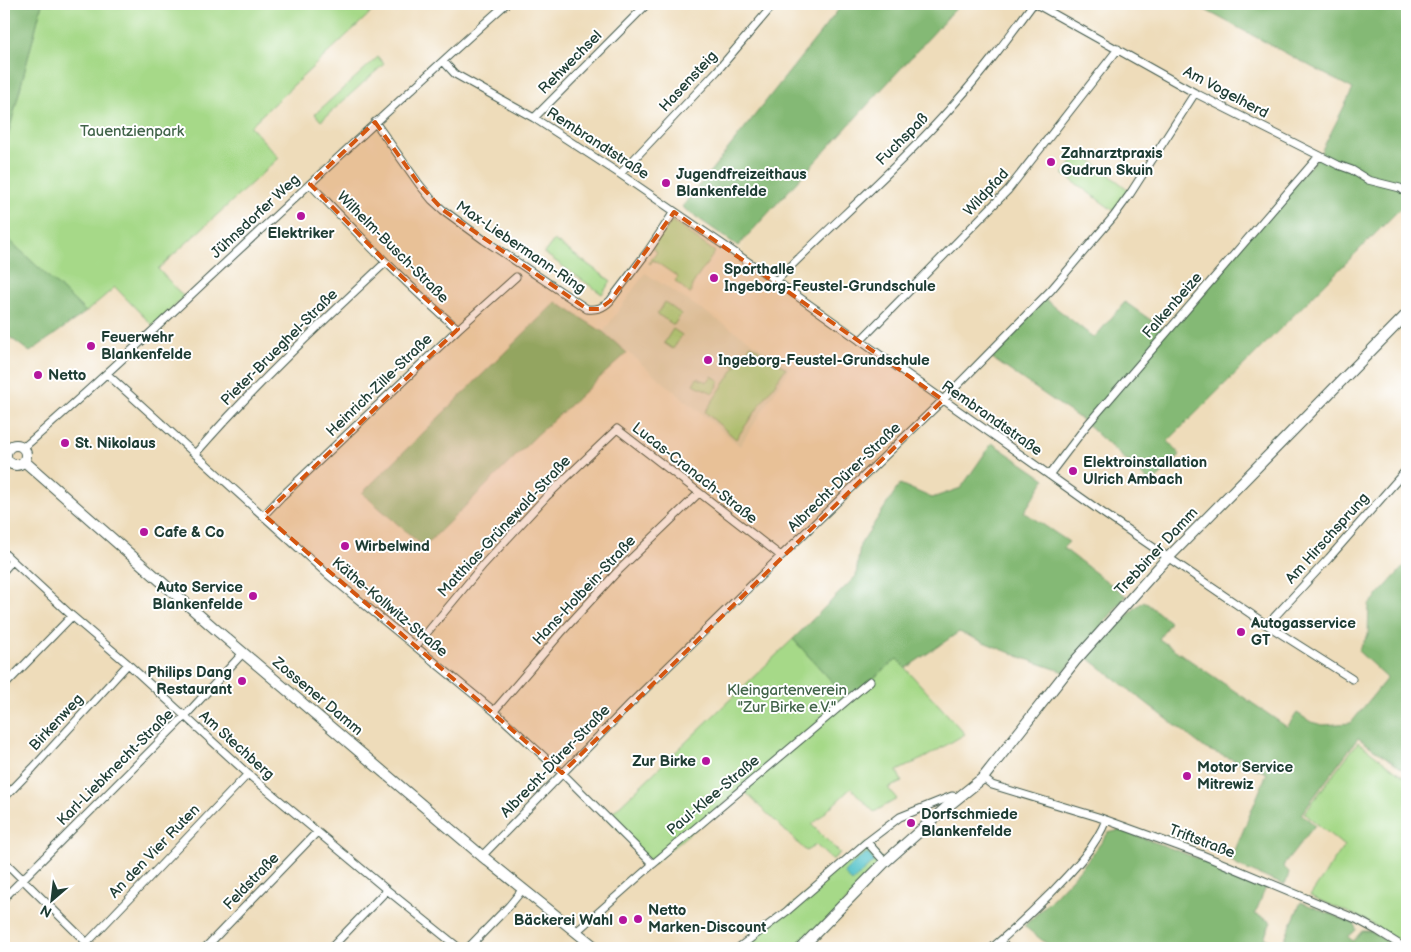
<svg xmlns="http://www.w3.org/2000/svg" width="1411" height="952" font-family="'Balsamiq Sans',sans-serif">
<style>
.built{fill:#ddd5b5}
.green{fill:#a6d988;stroke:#628b5e}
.forest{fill:#84b974;stroke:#527b54}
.water{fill:#55c3ca;stroke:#3a807f}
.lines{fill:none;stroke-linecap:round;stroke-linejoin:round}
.minor-casing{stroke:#3e5548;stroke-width:9}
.secondary-casing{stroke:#3e5548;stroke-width:12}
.minor{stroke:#fff;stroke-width:7}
.secondary{stroke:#fff;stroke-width:10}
.marked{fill:#d45610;fill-opacity:0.2;stroke:#d45610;stroke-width:4;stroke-dasharray:10 6;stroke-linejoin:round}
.poi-dot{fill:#b5179e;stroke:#fff;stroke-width:2}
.labels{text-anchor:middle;stroke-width:4;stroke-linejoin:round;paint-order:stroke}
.street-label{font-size:15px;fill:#1f3d34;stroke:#fff}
.park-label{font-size:15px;fill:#416449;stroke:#fff}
.poi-label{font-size:15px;font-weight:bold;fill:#1f3d34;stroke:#fff;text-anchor:start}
</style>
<rect width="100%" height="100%" fill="#fff"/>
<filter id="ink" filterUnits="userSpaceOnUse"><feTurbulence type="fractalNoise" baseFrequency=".02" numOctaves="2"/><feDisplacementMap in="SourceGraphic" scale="10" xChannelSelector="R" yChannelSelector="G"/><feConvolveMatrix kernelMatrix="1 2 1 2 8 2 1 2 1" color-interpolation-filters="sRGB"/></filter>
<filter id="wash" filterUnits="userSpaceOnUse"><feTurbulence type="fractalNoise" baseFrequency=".0096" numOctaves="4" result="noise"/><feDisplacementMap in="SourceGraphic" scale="20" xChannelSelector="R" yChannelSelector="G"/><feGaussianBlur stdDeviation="1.12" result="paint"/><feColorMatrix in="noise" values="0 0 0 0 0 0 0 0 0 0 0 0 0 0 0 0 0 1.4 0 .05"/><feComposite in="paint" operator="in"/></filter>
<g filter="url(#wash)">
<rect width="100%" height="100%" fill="#eedcba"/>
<path class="built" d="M 645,273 L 791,367 L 740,446 L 603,332 Z"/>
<path class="green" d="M 42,4 L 380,4 L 250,126 L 279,158 L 158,269 L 184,297 L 153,326 L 115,287 L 86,312 L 4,235 L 4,165 L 6,143 Z
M 378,57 L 384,64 L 321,121 L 315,114 Z
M 1080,152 L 1130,191 L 1114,211 L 1063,174 Z
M 672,221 L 715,252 L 694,282 L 690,294 L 675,281 L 678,277 L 653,260 L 650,264 L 649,263 L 657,252 L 652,248 Z
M 554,240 L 611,281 L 602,294 L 544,253 Z
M 665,302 L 681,314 L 674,325 L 657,314 Z
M 673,329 L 682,335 L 673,349 L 664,343 Z
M 751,345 L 786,368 L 736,439 L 705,412 L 737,365 L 732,365 L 731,360 L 736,356 L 739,357 L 740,361 Z
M 712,376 L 720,381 L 717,384 L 718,386 L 713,393 L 693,384 L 697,378 L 707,382 Z
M 793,639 L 848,699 L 897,659 L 965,734 L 926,757 L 897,771 L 902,782 L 888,788 L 897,799 L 874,812 L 851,788 L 812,825 L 840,853 L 832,860 L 816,845 L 806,851 L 742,789 L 653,864 L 607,818 Z
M 1358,742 L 1407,779 L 1407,947 L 1366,920 L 1310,896 L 1344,846 L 1304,813 Z
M 867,842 L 885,862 L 801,948 L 742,948 Z"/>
<path class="forest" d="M 4,4 L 42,4 L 6,143 L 4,165 Z
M 843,4 L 960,4 L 738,246 L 682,207 Z
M 1194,4 L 1407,4 L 1407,202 L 1168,441 L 1180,455 L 1152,484 L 1082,420 L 990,357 L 1045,299 L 1094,338 L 1125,302 L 1165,330 L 1319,156 L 1353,89 Z
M 4,235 L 86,312 L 30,352 L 4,333 Z
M 556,302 L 603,332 L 627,353 L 538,434 L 424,547 L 362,493 Z
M 992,443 L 1045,479 L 1024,512 L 1069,542 L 1063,548 L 1126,596 L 1064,672 L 1023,658 L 959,632 L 906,668 L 897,659 L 848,699 L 793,639 L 856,576 L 860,545 L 900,484 L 932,498 L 961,488 Z
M 1407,563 L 1407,772 L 1358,738 L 1301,814 L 1315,825 L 1283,866 L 1289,872 L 1287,880 L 1284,885 L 1238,866 L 1231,860 L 1267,773 L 1206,749 L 1088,658 L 1090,654 L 1135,608 L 1144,601 L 1170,622 L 1159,639 L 1287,727 L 1297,713 L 1311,722 L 1323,725 L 1351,723 L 1387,678 L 1358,651 L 1368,635 L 1369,605 Z
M 1120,830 C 1170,847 1218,866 1266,887 L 1255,914 L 1271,922 L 1264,938 L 1282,945 L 1301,902 L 1355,924 L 1356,930 L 1348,937 L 1353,941 L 1362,931 L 1370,931 L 1399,948 L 1052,948 L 1024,926 C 1055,897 1084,868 1108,833 Z"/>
<path class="water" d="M 867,853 L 874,861 L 852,882 L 844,873 L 846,870 L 862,856 Z"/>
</g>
<g filter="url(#ink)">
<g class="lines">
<defs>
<path id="minor" d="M 1036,4 L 1195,93 L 1338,165 L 1352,170 L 1368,180 L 1400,188 L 1407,193
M 443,61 L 455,74 L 534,118 L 620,174 L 776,281 L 1100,511 L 1267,625 L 1352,679
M 534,118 L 647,4
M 375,122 L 419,184 L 432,200 L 443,210 L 484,240 L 587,309 C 597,310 603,308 610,301 L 648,251 L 674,212
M 620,174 L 717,71 L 774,4
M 310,184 C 358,234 405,284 458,329
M 776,281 C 835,221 900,166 955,103 C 983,72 1008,38 1033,4
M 860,341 L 1008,190 L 1118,49
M 107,374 L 326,573 L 494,711 L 562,773 L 653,864
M 23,448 C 98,384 168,316 240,249 C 328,167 416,84 506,4
M 195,454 C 254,386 320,324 386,262
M 4,466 L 9,462
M 1049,475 L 1087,425 L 1319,156
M 264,515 L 281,497 L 458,329 L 516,277
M 4,553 L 72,616 L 128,664 L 248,774 L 387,890 L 459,948
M 4,570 L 12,561
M 1267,625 L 1329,558 L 1407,469
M 416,646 L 483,565 L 546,497 L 617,429 L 781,556
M 4,686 L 72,616
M 494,711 L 561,633 L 617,572 L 699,493
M 983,778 L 992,785 L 1098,817 L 1200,854 L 1356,919 L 1378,931 L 1405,948
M 4,798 L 33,768 L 128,664
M 867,842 L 885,862
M 482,856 L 630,704 L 781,556 L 943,400 L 1051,290 L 1114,216 L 1130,194 L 1195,93
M 4,861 L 86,942
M 4,898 L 185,716 L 243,653
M 576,932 L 653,864 L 870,681
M 1000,941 L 1007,948
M 82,948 L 248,774
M 205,948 L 317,832
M 331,948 L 387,890
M 468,948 L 509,906 L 523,889
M 738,948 L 787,911 L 867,842 L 900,817 L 952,796 L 958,797
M 992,948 C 1013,930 1032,912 1051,893 C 1072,871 1095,848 1106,820"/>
<path id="secondary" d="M6 455a10 10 0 1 1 20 0a10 10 0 1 1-20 0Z
M 24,461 L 214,628 L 482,856 L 596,948
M 801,948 L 885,862 L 948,806 L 983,778 L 1075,661 L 1160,566 L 1407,314"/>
</defs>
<use href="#minor" class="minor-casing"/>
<use href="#secondary" class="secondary-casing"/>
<use href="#minor" class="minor"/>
<use href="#secondary" class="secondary"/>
</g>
</g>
<path class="marked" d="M 375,122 L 419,184 L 443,210 L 587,309 L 599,309 L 610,301 L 674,212 L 943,400 L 562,773 L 264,515 L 458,329 L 386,262 L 310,184 Z"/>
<g class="poi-dot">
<circle cx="1051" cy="162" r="5"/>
<circle cx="666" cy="183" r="5"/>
<circle cx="301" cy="216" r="5"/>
<circle cx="714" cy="278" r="5"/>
<circle cx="91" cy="346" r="5"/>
<circle cx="708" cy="360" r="5"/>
<circle cx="38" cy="375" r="5"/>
<circle cx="65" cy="443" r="5"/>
<circle cx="1073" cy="471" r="5"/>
<circle cx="144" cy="532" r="5"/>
<circle cx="345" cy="546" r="5"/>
<circle cx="253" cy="596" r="5"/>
<circle cx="1241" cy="632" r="5"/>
<circle cx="242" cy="681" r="5"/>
<circle cx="706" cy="761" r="5"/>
<circle cx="1187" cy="776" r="5"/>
<circle cx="911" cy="823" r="5"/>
<circle cx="638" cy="919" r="5"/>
<circle cx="623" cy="920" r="5"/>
</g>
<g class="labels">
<g class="street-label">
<text transform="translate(570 62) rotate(-45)" y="5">Rehwechsel</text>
<text transform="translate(688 81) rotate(-47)" y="5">Hasensteig</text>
<text transform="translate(1226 92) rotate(28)" y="5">Am Vogelherd</text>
<text transform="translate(902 139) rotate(-45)" y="5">Fuchspaß</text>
<text transform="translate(598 143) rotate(33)" y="5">Rembrandtstraße</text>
<text transform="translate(986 192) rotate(-47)" y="5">Wildpfad</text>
<text transform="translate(255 216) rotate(-43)" y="5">Jühnsdorfer Weg</text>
<text transform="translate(393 247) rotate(45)" y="5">Wilhelm-Busch-Straße</text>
<text transform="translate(521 247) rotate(34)" y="5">Max-Liebermann-Ring</text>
<text transform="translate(1172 305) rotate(-49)" y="5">Falkenbeize</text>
<text transform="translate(279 347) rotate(-45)" y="5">Pieter-Brueghel-Straße</text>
<text transform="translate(379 385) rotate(-44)" y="5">Heinrich-Zille-Straße</text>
<text transform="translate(992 418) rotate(35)" y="5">Rembrandtstraße</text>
<text transform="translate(695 473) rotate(38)" y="5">Lucas-Cranach-Straße</text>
<text transform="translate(844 477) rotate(-44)" y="5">Albrecht-Dürer-Straße</text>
<text transform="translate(504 526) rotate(-47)" y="5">Matthias-Grünewald-Straße</text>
<text transform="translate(1327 538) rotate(-48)" y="5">Am Hirschsprung</text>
<text transform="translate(1156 551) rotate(-47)" y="5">Trebbiner Damm</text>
<text transform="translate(584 590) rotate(-47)" y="5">Hans-Holbein-Straße</text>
<text transform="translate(390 607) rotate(40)" y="5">Käthe-Kollwitz-Straße</text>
<text transform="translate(318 696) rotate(40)" y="5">Zossener Damm</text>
<text transform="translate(56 722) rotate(-47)" y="5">Birkenweg</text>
<text transform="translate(237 745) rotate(42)" y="5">Am Stechberg</text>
<text transform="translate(555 761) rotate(-46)" y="5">Albrecht-Dürer-Straße</text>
<text transform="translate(115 767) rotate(-45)" y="5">Karl-Liebknecht-Straße</text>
<text transform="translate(713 795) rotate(-40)" y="5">Paul-Klee-Straße</text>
<text transform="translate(1202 841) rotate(21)" y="5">Triftstraße</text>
<text transform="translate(154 851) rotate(-46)" y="5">An den Vier Ruten</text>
<text transform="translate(251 881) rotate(-46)" y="5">Feldstraße</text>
</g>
<g class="park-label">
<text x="132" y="136">Tauentzienpark</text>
<text x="787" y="695">Kleingartenverein<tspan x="787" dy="17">"Zur Birke e.V."</tspan></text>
</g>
<g class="poi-label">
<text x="1061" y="158">Zahnarztpraxis<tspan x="1061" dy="17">Gudrun Skuin</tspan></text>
<text x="676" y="179">Jugendfreizeithaus<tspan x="676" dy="17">Blankenfelde</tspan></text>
<text x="301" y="238" text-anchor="middle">Elektriker</text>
<text x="724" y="274">Sporthalle<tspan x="724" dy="17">Ingeborg-Feustel-Grundschule</tspan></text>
<text x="101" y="342">Feuerwehr<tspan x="101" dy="17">Blankenfelde</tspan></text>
<text x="718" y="365">Ingeborg-Feustel-Grundschule</text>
<text x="48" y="380">Netto</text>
<text x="75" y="448">St. Nikolaus</text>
<text x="1083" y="467">Elektroinstallation<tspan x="1083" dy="17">Ulrich Ambach</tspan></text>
<text x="154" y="537">Cafe &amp; Co</text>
<text x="355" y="551">Wirbelwind</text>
<text x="243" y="592" text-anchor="end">Auto Service<tspan x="243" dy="17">Blankenfelde</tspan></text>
<text x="1251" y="628">Autogasservice<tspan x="1251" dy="17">GT</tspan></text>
<text x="232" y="677" text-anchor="end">Philips Dang<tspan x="232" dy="17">Restaurant</tspan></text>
<text x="696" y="766" text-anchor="end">Zur Birke</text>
<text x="1197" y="772">Motor Service<tspan x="1197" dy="17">Mitrewiz</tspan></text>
<text x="921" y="819">Dorfschmiede<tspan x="921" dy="17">Blankenfelde</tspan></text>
<text x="648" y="915">Netto<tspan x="648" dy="17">Marken-Discount</tspan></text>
<text x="613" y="925" text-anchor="end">Bäckerei Wahl</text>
</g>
</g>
<rect width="1411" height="952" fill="none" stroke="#fff" stroke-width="20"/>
<g transform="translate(52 900) rotate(208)" stroke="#ffffff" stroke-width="4" paint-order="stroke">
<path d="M0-4L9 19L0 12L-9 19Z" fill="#1f3d34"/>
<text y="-8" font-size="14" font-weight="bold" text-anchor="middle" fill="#1f3d34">N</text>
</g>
</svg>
